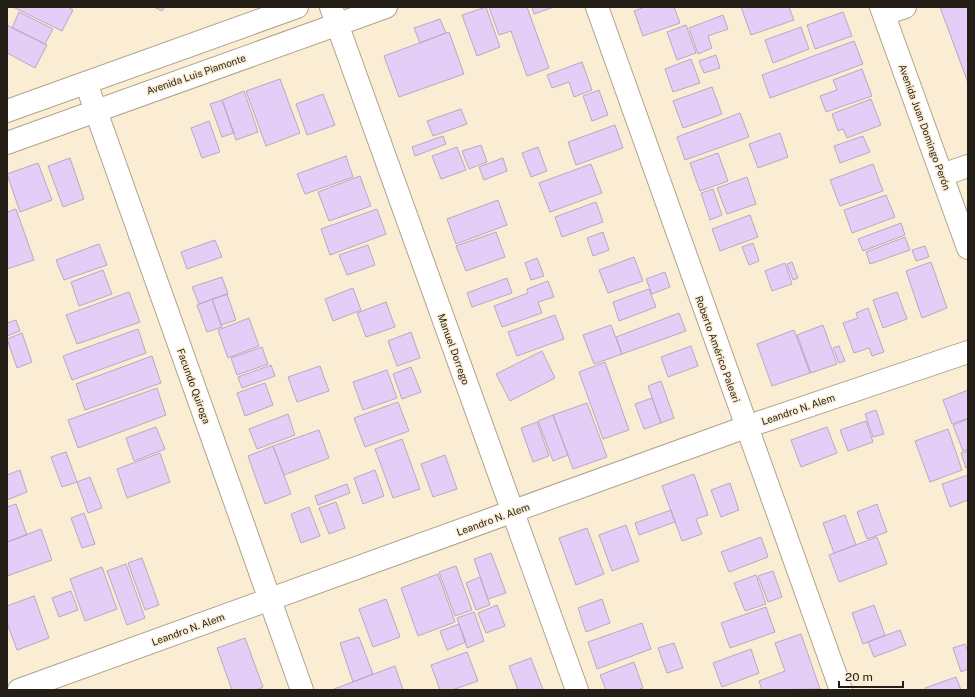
<svg xmlns="http://www.w3.org/2000/svg" width="975" height="697" font-family="'Public Sans',sans-serif">
<style>
.building{fill:#e4cdf6;stroke:#b7aac1}
.lines{fill:none;stroke-linecap:round;stroke-linejoin:round}
.street-casing{stroke:#afa38b;stroke-width:24}
.secondary-casing{stroke:#afa38b;stroke-width:24}
.street{stroke:#fff;stroke-width:22}
.secondary{stroke:#fff;stroke-width:22}
.labels{text-anchor:middle;stroke-width:3;stroke-linejoin:round;paint-order:stroke}
.street-label{font-size:10px;fill:#241f16;stroke:#faedd4}
</style>
<rect width="100%" height="100%" fill="#faedd4"/>
<path class="building" d="M 13,7 L 68,7 L 73,10 L 62,31 Z
M 154,7 L 164,7 L 162,11 Z
M 486,7 L 500,47 L 477,56 L 462,15 Z
M 489,7 L 527,7 L 549,68 L 527,76 L 511,31 L 499,35 Z
M 532,7 L 554,7 L 534,14 Z
M 645,7 L 674,7 L 680,23 L 643,36 L 634,11 Z
M 741,7 L 789,7 L 794,20 L 751,35 Z
M 940,7 L 968,7 L 968,83 Z
M 19,12 L 53,29 L 45,44 L 12,28 Z
M 843,12 L 852,36 L 815,49 L 807,25 Z
M 723,15 L 728,29 L 708,36 L 712,48 L 698,54 L 689,28 Z
M 440,19 L 446,33 L 420,43 L 414,28 Z
M 7,25 L 47,45 L 35,68 L 7,53 Z
M 686,25 L 696,53 L 677,60 L 667,32 Z
M 801,27 L 809,49 L 773,63 L 765,40 Z
M 449,32 L 464,74 L 399,97 L 384,56 Z
M 854,41 L 863,64 L 770,98 L 762,75 Z
M 716,55 L 720,68 L 704,73 L 699,61 Z
M 691,59 L 700,83 L 673,92 L 665,69 Z
M 582,62 L 592,90 L 574,97 L 569,82 L 552,88 L 547,75 Z
M 862,69 L 872,96 L 826,112 L 820,96 L 837,90 L 833,80 Z
M 280,79 L 300,133 L 266,146 L 246,91 Z
M 712,87 L 722,114 L 683,128 L 673,101 Z
M 599,90 L 608,115 L 592,121 L 583,96 Z
M 244,91 L 258,132 L 236,140 L 222,100 Z
M 323,94 L 335,125 L 307,135 L 296,104 Z
M 871,99 L 881,125 L 847,138 L 843,129 L 838,131 L 832,114 Z
M 222,100 L 234,133 L 222,137 L 210,104 Z
M 461,109 L 467,124 L 433,136 L 427,121 Z
M 740,113 L 749,137 L 685,160 L 677,137 Z
M 209,121 L 220,152 L 202,158 L 191,128 Z
M 615,125 L 623,148 L 576,165 L 568,142 Z
M 780,133 L 788,157 L 758,168 L 749,144 Z
M 443,136 L 446,144 L 415,156 L 412,147 Z
M 863,136 L 870,152 L 840,163 L 834,146 Z
M 481,145 L 487,162 L 469,169 L 462,151 Z
M 457,147 L 466,170 L 441,179 L 432,156 Z
M 538,147 L 547,171 L 531,177 L 522,153 Z
M 718,153 L 728,181 L 700,191 L 690,163 Z
M 346,156 L 353,177 L 305,194 L 297,174 Z
M 70,158 L 84,199 L 63,207 L 48,166 Z
M 503,158 L 507,171 L 484,180 L 479,167 Z
M 38,163 L 52,200 L 20,212 L 7,174 Z
M 591,164 L 602,193 L 550,212 L 539,183 Z
M 873,164 L 883,191 L 840,206 L 830,180 Z
M 360,176 L 371,206 L 329,221 L 318,192 Z
M 747,177 L 756,204 L 727,214 L 717,188 Z
M 713,189 L 722,215 L 710,220 L 701,193 Z
M 886,195 L 895,217 L 852,233 L 844,210 Z
M 498,200 L 507,225 L 456,244 L 447,219 Z
M 596,202 L 603,222 L 562,237 L 555,217 Z
M 16,209 L 34,260 L 7,269 L 7,212 Z
M 377,209 L 386,234 L 330,255 L 321,229 Z
M 750,215 L 758,237 L 720,251 L 712,229 Z
M 901,223 L 905,235 L 863,251 L 858,239 Z
M 496,232 L 505,257 L 466,271 L 456,246 Z
M 603,232 L 609,250 L 593,256 L 587,238 Z
M 905,237 L 910,250 L 870,264 L 866,252 Z
M 215,240 L 222,257 L 187,269 L 181,252 Z
M 753,243 L 759,261 L 749,265 L 742,247 Z
M 99,244 L 107,265 L 64,280 L 56,260 Z
M 368,245 L 375,265 L 347,275 L 339,255 Z
M 925,246 L 929,257 L 916,261 L 912,250 Z
M 634,257 L 643,281 L 608,293 L 599,270 Z
M 537,258 L 544,276 L 531,280 L 525,263 Z
M 792,262 L 798,278 L 793,280 L 787,264 Z
M 931,262 L 947,308 L 922,318 L 906,271 Z
M 785,263 L 792,284 L 772,291 L 765,271 Z
M 103,270 L 112,294 L 79,306 L 71,282 Z
M 665,272 L 670,287 L 652,294 L 646,279 Z
M 222,277 L 228,294 L 199,304 L 192,287 Z
M 507,278 L 512,293 L 472,307 L 467,293 Z
M 548,281 L 554,297 L 538,302 L 542,313 L 502,327 L 494,306 L 528,293 L 527,289 Z
M 353,288 L 361,310 L 333,321 L 325,299 Z
M 649,289 L 656,307 L 619,321 L 613,302 Z
M 129,292 L 140,322 L 77,344 L 66,315 Z
M 897,292 L 907,319 L 883,328 L 873,300 Z
M 227,294 L 236,320 L 221,325 L 212,299 Z
M 212,299 L 222,327 L 207,332 L 197,305 Z
M 386,302 L 395,327 L 366,337 L 357,313 Z
M 868,308 L 884,352 L 872,356 L 869,348 L 854,353 L 843,323 L 858,318 L 856,313 Z
M 679,313 L 686,331 L 622,354 L 616,337 Z
M 555,315 L 564,339 L 517,356 L 508,332 Z
M 249,318 L 259,346 L 228,358 L 218,330 Z
M 16,320 L 20,331 L 7,336 L 7,323 Z
M 611,325 L 622,354 L 594,364 L 583,335 Z
M 823,325 L 837,364 L 811,373 L 797,335 Z
M 138,329 L 146,353 L 72,380 L 63,356 Z
M 794,330 L 810,373 L 772,386 L 757,344 Z
M 411,332 L 420,358 L 397,366 L 388,341 Z
M 22,333 L 32,362 L 17,368 L 7,339 Z
M 691,346 L 698,366 L 668,377 L 661,357 Z
M 839,346 L 845,361 L 839,363 L 833,348 Z
M 262,347 L 268,364 L 237,375 L 231,358 Z
M 542,351 L 555,378 L 510,401 L 496,374 Z
M 152,356 L 161,383 L 85,410 L 76,384 Z
M 605,362 L 629,430 L 603,439 L 579,372 Z
M 271,365 L 275,376 L 242,388 L 238,377 Z
M 320,366 L 329,391 L 297,402 L 288,377 Z
M 411,367 L 421,392 L 402,399 L 393,374 Z
M 387,370 L 397,398 L 363,410 L 353,382 Z
M 661,381 L 674,418 L 661,423 L 648,386 Z
M 265,383 L 273,405 L 245,416 L 237,393 Z
M 157,388 L 166,415 L 78,448 L 68,420 Z
M 968,390 L 968,418 L 952,424 L 943,400 Z
M 652,398 L 661,423 L 644,429 L 635,404 Z
M 398,402 L 409,431 L 365,447 L 354,418 Z
M 587,403 L 607,457 L 573,469 L 553,415 Z
M 876,410 L 884,434 L 873,437 L 865,414 Z
M 288,414 L 295,435 L 257,449 L 249,429 Z
M 553,415 L 568,455 L 553,461 L 538,421 Z
M 968,419 L 968,449 L 963,451 L 953,425 Z
M 866,421 L 873,442 L 848,451 L 840,430 Z
M 537,422 L 549,456 L 533,462 L 521,428 Z
M 156,427 L 165,449 L 134,461 L 126,438 Z
M 827,427 L 837,453 L 801,467 L 791,440 Z
M 948,429 L 962,470 L 930,482 L 915,441 Z
M 319,430 L 329,458 L 284,475 L 273,446 Z
M 402,439 L 420,489 L 393,498 L 375,449 Z
M 273,446 L 291,494 L 265,504 L 248,456 Z
M 968,451 L 968,467 L 966,468 L 961,453 Z
M 66,452 L 77,482 L 62,487 L 51,457 Z
M 160,453 L 170,482 L 127,498 L 117,469 Z
M 445,455 L 457,489 L 433,497 L 421,464 Z
M 20,470 L 27,492 L 7,500 L 7,475 Z
M 375,470 L 384,496 L 363,504 L 354,478 Z
M 694,474 L 708,515 L 696,519 L 702,534 L 682,541 L 662,486 Z
M 968,475 L 968,500 L 950,507 L 942,484 Z
M 90,477 L 102,508 L 88,513 L 77,482 Z
M 730,483 L 739,510 L 721,517 L 711,490 Z
M 347,484 L 350,493 L 318,505 L 315,496 Z
M 336,502 L 345,528 L 329,534 L 319,508 Z
M 16,504 L 27,535 L 7,542 L 7,507 Z
M 877,504 L 887,532 L 867,539 L 857,512 Z
M 309,507 L 320,536 L 301,543 L 291,514 Z
M 671,510 L 675,522 L 639,535 L 635,523 Z
M 84,513 L 95,544 L 82,548 L 71,518 Z
M 845,515 L 856,545 L 834,553 L 823,523 Z
M 626,525 L 639,561 L 612,571 L 599,535 Z
M 587,528 L 604,574 L 576,585 L 559,538 Z
M 41,529 L 52,560 L 7,576 L 7,542 Z
M 761,537 L 768,557 L 729,572 L 721,552 Z
M 877,537 L 887,564 L 839,582 L 829,555 Z
M 491,553 L 506,593 L 488,599 L 474,559 Z
M 142,558 L 159,605 L 145,610 L 128,563 Z
M 126,564 L 145,618 L 127,625 L 107,571 Z
M 456,566 L 472,610 L 455,616 L 439,572 Z
M 102,567 L 117,609 L 85,621 L 70,579 Z
M 773,571 L 782,597 L 768,602 L 758,576 Z
M 438,574 L 455,622 L 418,636 L 401,588 Z
M 756,575 L 766,604 L 745,611 L 734,583 Z
M 480,577 L 490,605 L 476,610 L 466,583 Z
M 71,591 L 78,610 L 59,617 L 52,598 Z
M 34,596 L 49,638 L 17,650 L 7,623 L 7,606 Z
M 386,599 L 400,637 L 373,647 L 359,609 Z
M 602,599 L 610,623 L 586,632 L 578,608 Z
M 497,605 L 505,626 L 486,633 L 478,613 Z
M 874,605 L 885,635 L 863,644 L 852,613 Z
M 766,607 L 775,632 L 730,648 L 721,623 Z
M 474,612 L 484,641 L 467,648 L 457,618 Z
M 642,623 L 651,649 L 597,669 L 588,642 Z
M 459,624 L 466,642 L 447,650 L 440,631 Z
M 900,630 L 906,645 L 874,657 L 868,642 Z
M 801,634 L 820,689 L 762,690 L 759,681 L 785,671 L 775,643 Z
M 359,637 L 373,674 L 353,682 L 340,643 Z
M 245,638 L 263,687 L 256,690 L 232,690 L 217,648 Z
M 674,643 L 683,668 L 667,673 L 658,648 Z
M 965,644 L 968,652 L 968,669 L 961,672 L 953,648 Z
M 751,649 L 759,673 L 722,687 L 713,663 Z
M 467,652 L 478,681 L 452,690 L 440,690 L 431,665 Z
M 531,658 L 543,690 L 518,690 L 509,666 Z
M 634,662 L 643,688 L 637,690 L 606,690 L 600,675 Z
M 395,666 L 403,690 L 335,690 L 334,689 Z
M 956,677 L 961,690 L 926,690 L 925,688 Z"/>
<g class="lines">
<defs>
<path id="street" d="M 331,7 L 577,690
M 597,7 L 841,690
M 881,7 L 968,248
M 884,14 L 905,7
M 86,83 L 302,690
M 942,175 L 968,166
M 19,690 L 746,427 L 968,352"/>
<path id="secondary" d="M 7,111 L 297,7
M 7,143 L 386,7"/>
</defs>
<use href="#street" class="street-casing"/>
<use href="#secondary" class="secondary-casing"/>
<use href="#street" class="street"/>
<use href="#secondary" class="secondary"/>
</g>
<g class="labels">
<g class="street-label">
<text transform="translate(196 74) rotate(-19)" y="4">Avenida Luis Piamonte</text>
<text transform="translate(925 127) rotate(70)" y="4">Avenida Juan Domingo Perón</text>
<text transform="translate(454 349) rotate(70)" y="4">Manuel Dorrego</text>
<text transform="translate(718 349) rotate(70)" y="4">Roberto Américo Paleari</text>
<text transform="translate(194 386) rotate(70)" y="4">Facundo Quiroga</text>
<text transform="translate(798 409) rotate(-19)" y="4">Leandro N. Alem</text>
<text transform="translate(493 519) rotate(-20)" y="4">Leandro N. Alem</text>
<text transform="translate(188 629) rotate(-20)" y="4">Leandro N. Alem</text>
</g>
</g>
<rect width="975" height="697" fill="none" stroke="#241f16" stroke-width="16"/>
<path d="M839 681v6h64v-6" fill="none" stroke="#241f16" stroke-width="2"/>
<text x="845" y="681" font-size="12" fill="#241f16" stroke="#faedd4" stroke-width="3" paint-order="stroke">20 m</text>
</svg>
